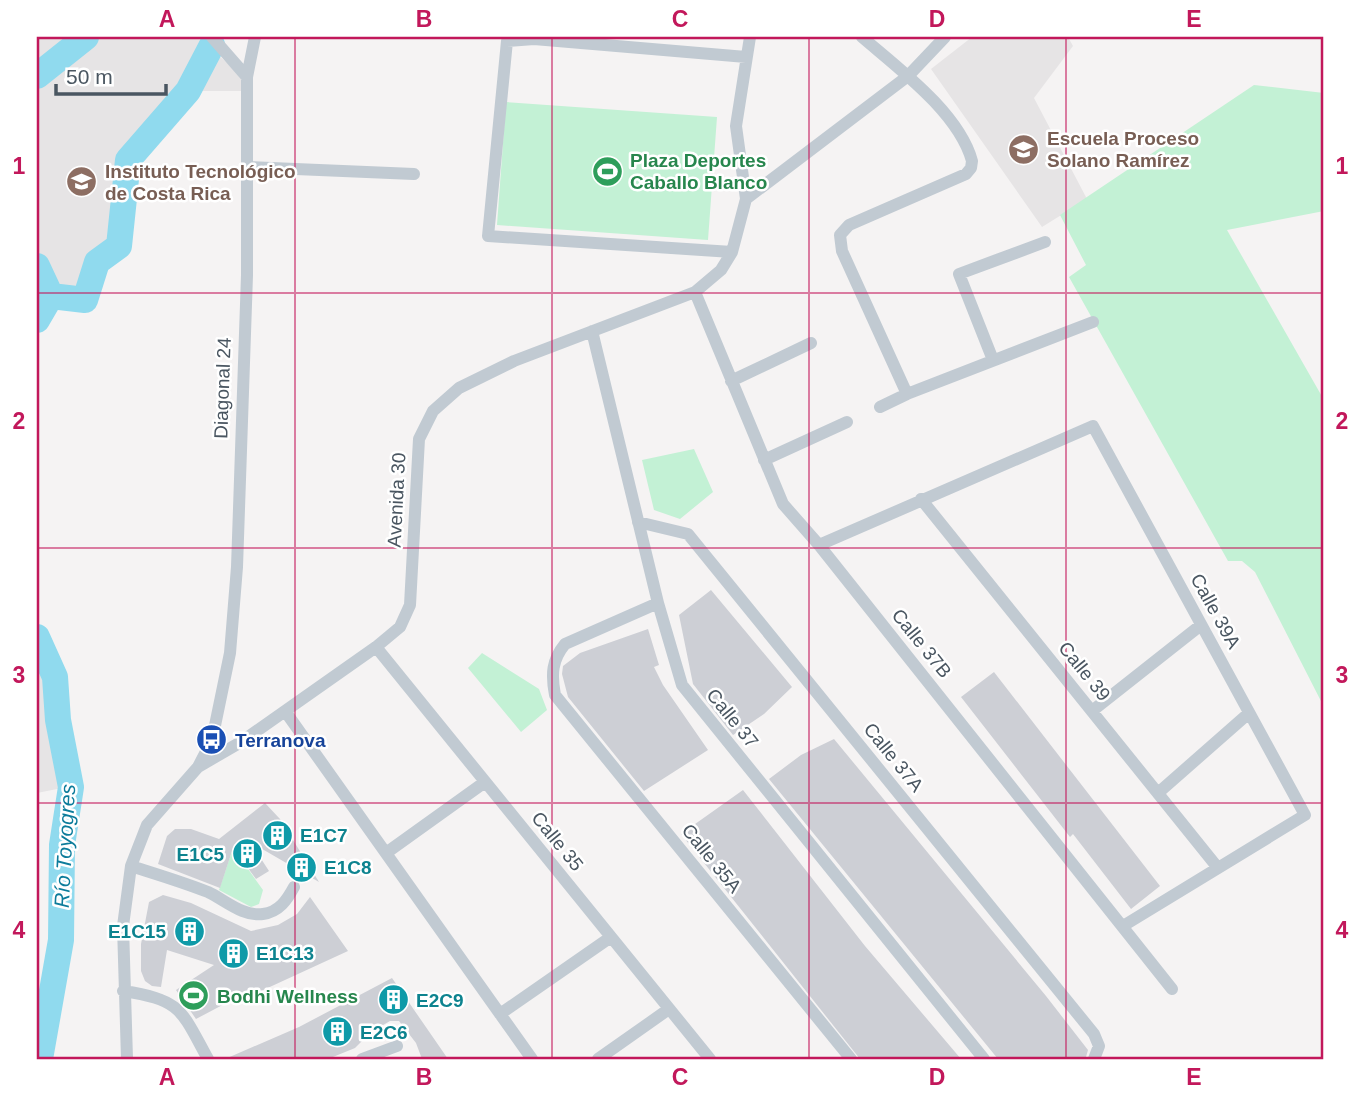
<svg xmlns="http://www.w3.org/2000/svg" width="1361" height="1096" font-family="Helvetica,sans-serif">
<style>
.education{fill:#e6e4e5}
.green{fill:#c3f1d5}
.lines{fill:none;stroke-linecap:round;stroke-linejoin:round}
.river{stroke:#90daee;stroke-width:26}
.building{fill:#cdcfd5}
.minor{stroke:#c1cad2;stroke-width:12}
.grid{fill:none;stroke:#c2185b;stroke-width:2;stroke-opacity:0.55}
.labels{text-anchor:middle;stroke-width:5;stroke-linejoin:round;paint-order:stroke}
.education-label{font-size:19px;font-weight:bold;fill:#785e54;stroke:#fff;text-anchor:start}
.leisure-label{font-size:19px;font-weight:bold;fill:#27864d;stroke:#fff;text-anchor:start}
.street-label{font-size:19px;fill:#4a5661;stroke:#fff}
.transit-label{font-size:19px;font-weight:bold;fill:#164399;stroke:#fff;text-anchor:start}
.culture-label{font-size:19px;font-weight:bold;fill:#0d838f;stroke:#fff;text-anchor:start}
.water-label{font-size:21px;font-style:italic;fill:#0c7c9b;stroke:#fff}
.neatline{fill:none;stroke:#c2185b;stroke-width:2.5}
.grid-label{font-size:23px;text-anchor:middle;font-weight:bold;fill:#c2185b}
</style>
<rect width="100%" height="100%" fill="#f5f3f3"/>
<path class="education" d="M 37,37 L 203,37 L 211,49 L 241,75 L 241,91 L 188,91 L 160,120 L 128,160 L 119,246 L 97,262 L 85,300 L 51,296 L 37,315 Z
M 972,37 L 1068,37 L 1073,46 L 1034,98 L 1087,199 L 1042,227 L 931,69 Z
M 37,637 L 55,677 L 57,720 L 72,786 L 37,793 Z"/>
<path class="green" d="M 1254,85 L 1324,93 L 1324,211 L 1227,230 L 1324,400 L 1324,707 L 1255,572 L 1242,561 L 1228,561 L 1069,277 L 1086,265 L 1060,215 Z
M 506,102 L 717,117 L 708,240 L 497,225 Z
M 694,449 L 713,492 L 680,519 L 654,510 L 642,460 Z
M 482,653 L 539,689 L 547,710 L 521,732 L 468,668 Z
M 233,848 L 263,890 L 259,904 L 251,907 L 219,890 Z"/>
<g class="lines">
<path class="river" d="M 37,76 L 86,37
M 37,266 L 51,296 L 37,320
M 51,296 L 85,300 L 97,262 L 119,246 L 128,160 L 188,91 L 212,45
M 37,637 L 55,677 L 58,720 L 71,787 L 62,845 L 61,940 L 40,1059"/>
</g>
<path class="building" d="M 711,590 L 792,687 L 764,714 L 733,735 L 693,684 L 679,615 Z
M 648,629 L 659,665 L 654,667 L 663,685 L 708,750 L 644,791 L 568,697 L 562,674 L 563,666 L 580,653 Z
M 994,672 L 1160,886 L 1131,909 L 1073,834 L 1070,837 L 961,697 Z
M 834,739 L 1046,996 L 1088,1050 L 1086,1057 L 1082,1059 L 998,1059 L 769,779 L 801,755 Z
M 743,790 L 865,946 L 961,1059 L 860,1059 L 681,834 Z
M 265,803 L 280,819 L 319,882 L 250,842 L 269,871 L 256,879 L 233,848 L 220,888 L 158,864 L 167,836 L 175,829 L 191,829 L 219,839 Z
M 163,895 L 191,903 L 251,931 L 278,925 L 297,914 L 310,897 L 348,951 L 235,1003 L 232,1000 L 196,1019 L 176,990 L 214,965 L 167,950 L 161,987 L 152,986 L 145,981 L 141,971 L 141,944 L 149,902 Z
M 392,978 L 448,1059 L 422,1059 L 416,1043 L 399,1021 L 390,1021 L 371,1032 L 355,1048 L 328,1059 L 225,1059 L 299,1027 Z"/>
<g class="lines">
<path class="minor" d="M 212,37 L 247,77
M 862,37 C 898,68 959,113 972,161 L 971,168 L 966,174 L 849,225 L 840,235 L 842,251 L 907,394
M 248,167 L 414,174
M 746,199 L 908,76 L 945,37
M 732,252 L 488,236 L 507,41 L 534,39 L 746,57
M 695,292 L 783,504 L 819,545 L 1172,989
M 592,331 L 658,603 L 682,685 L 984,1059
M 993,360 L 959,274 L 1045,242
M 731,381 L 811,343
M 880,407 L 907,394 L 1093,322
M 764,460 L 847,422
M 921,499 L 1218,868
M 638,522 L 688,534 L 1094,1034 L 1099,1046 L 1094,1059
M 819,545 L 1093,426 L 1305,815 L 1123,926
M 658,603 L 565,644 C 552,660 551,674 555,695 L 851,1059
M 376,647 L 710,1059
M 285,711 L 532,1059
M 1092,711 L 1201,625
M 198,767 L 241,742 L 376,647 L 400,627 L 410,605 L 419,439 L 433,411 L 459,388 L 514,361 L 695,292 L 721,270 L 732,252 L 746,199 L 736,126 L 750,37
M 1158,793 L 1249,713
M 386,853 L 485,782
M 131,866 C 156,874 183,882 208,892 C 225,900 243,917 263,914 C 279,912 287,900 294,887
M 123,991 C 182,1000 181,1010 208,1059
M 500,1014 L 611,937
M 127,1059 L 123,926 L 131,866 L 147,825 L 198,767 L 212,740 L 230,653 L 237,567 L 247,275 L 247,77 L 255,37
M 362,1059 L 397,1046
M 598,1059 L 669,1009"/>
</g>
<path class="grid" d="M 295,37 L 295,1059M 552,37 L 552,1059M 809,37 L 809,1059M 1066,37 L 1066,1059M 37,293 L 1324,293M 37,548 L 1324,548M 37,803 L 1324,803"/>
<defs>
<symbol id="school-disc" viewBox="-11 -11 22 22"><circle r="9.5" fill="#8d6e63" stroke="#fff"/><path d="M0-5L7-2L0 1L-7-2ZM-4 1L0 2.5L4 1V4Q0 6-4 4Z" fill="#fff"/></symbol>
<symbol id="stadium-disc" viewBox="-11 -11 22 22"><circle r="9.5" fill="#2e9e5b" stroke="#fff"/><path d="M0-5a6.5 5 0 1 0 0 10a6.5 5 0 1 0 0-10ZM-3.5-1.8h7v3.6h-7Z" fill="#fff"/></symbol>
<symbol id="university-disc" viewBox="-11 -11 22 22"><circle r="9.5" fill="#8d6e63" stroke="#fff"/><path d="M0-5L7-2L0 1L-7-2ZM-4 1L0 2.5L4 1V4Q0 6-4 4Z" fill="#fff"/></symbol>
<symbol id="bus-disc" viewBox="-11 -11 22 22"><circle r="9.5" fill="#1a4fb4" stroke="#fff"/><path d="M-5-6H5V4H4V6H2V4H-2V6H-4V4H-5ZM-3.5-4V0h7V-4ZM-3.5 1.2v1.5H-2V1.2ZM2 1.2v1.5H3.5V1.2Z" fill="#fff"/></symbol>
<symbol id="building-disc" viewBox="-11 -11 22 22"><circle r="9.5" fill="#0f9aa8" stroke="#fff"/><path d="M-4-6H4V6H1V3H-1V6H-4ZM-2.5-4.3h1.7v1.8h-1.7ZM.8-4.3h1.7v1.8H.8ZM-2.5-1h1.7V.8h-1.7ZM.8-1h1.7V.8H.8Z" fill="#fff"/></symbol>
</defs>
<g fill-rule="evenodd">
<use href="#school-disc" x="1006" y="132" width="35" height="35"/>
<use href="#stadium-disc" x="590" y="154" width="35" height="35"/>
<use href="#university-disc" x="64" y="164" width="35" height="35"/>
<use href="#bus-disc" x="194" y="722" width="35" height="35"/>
<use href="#building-disc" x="260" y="818" width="35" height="35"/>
<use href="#building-disc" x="230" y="836" width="35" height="35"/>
<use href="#building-disc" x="284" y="850" width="35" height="35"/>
<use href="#building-disc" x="172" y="914" width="35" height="35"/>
<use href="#building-disc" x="216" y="936" width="35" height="35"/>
<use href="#stadium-disc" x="176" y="978" width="35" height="35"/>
<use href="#building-disc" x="376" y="982" width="35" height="35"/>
<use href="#building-disc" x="320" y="1014" width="35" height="35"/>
</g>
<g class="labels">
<g class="education-label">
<text x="1047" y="145">Escuela Proceso<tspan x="1047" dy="22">Solano Ramírez</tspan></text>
<text x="105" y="178">Instituto Tecnológico<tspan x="105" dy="22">de Costa Rica</tspan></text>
</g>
<g class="leisure-label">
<text x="630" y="167">Plaza Deportes<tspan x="630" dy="22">Caballo Blanco</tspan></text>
<text x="217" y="1003">Bodhi Wellness</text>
</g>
<g class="street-label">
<text transform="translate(222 388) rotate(-88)" y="7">Diagonal 24</text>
<text transform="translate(396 500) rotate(-87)" y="7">Avenida 30</text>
<text transform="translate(1216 611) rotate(61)" y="7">Calle 39A</text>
<text transform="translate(922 643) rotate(51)" y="7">Calle 37B</text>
<text transform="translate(1085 671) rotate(51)" y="7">Calle 39</text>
<text transform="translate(733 718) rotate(51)" y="7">Calle 37</text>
<text transform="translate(894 757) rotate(51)" y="7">Calle 37A</text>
<text transform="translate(558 841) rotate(51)" y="7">Calle 35</text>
<text transform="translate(712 858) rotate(51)" y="7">Calle 35A</text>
</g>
<g class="transit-label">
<text x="235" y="747">Terranova</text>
</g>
<g class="culture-label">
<text x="300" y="842">E1C7</text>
<text x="224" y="861" text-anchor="end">E1C5</text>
<text x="324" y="874">E1C8</text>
<text x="166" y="938" text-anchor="end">E1C15</text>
<text x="256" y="960">E1C13</text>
<text x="416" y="1007">E2C9</text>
<text x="360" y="1039">E2C6</text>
</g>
<g class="water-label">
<text transform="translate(65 846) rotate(-87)" y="7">Río Toyogres</text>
</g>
</g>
<rect width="1361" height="1096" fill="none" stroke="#ffffff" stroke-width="77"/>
<path d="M56 84v10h110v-10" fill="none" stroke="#4a5661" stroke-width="3.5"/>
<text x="66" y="84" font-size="21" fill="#4a5661" stroke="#ffffff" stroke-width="5" paint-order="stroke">50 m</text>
<rect x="38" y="38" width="1284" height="1020" class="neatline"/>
<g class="grid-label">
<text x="167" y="27">A</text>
<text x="424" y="27">B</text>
<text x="680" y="27">C</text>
<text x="937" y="27">D</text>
<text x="1194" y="27">E</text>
<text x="19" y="174">1</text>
<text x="1342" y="174">1</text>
<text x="19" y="429">2</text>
<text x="1342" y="429">2</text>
<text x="19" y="683">3</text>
<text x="1342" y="683">3</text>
<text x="19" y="938">4</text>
<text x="1342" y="938">4</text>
<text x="167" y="1085">A</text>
<text x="424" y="1085">B</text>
<text x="680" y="1085">C</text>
<text x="937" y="1085">D</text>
<text x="1194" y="1085">E</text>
</g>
</svg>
